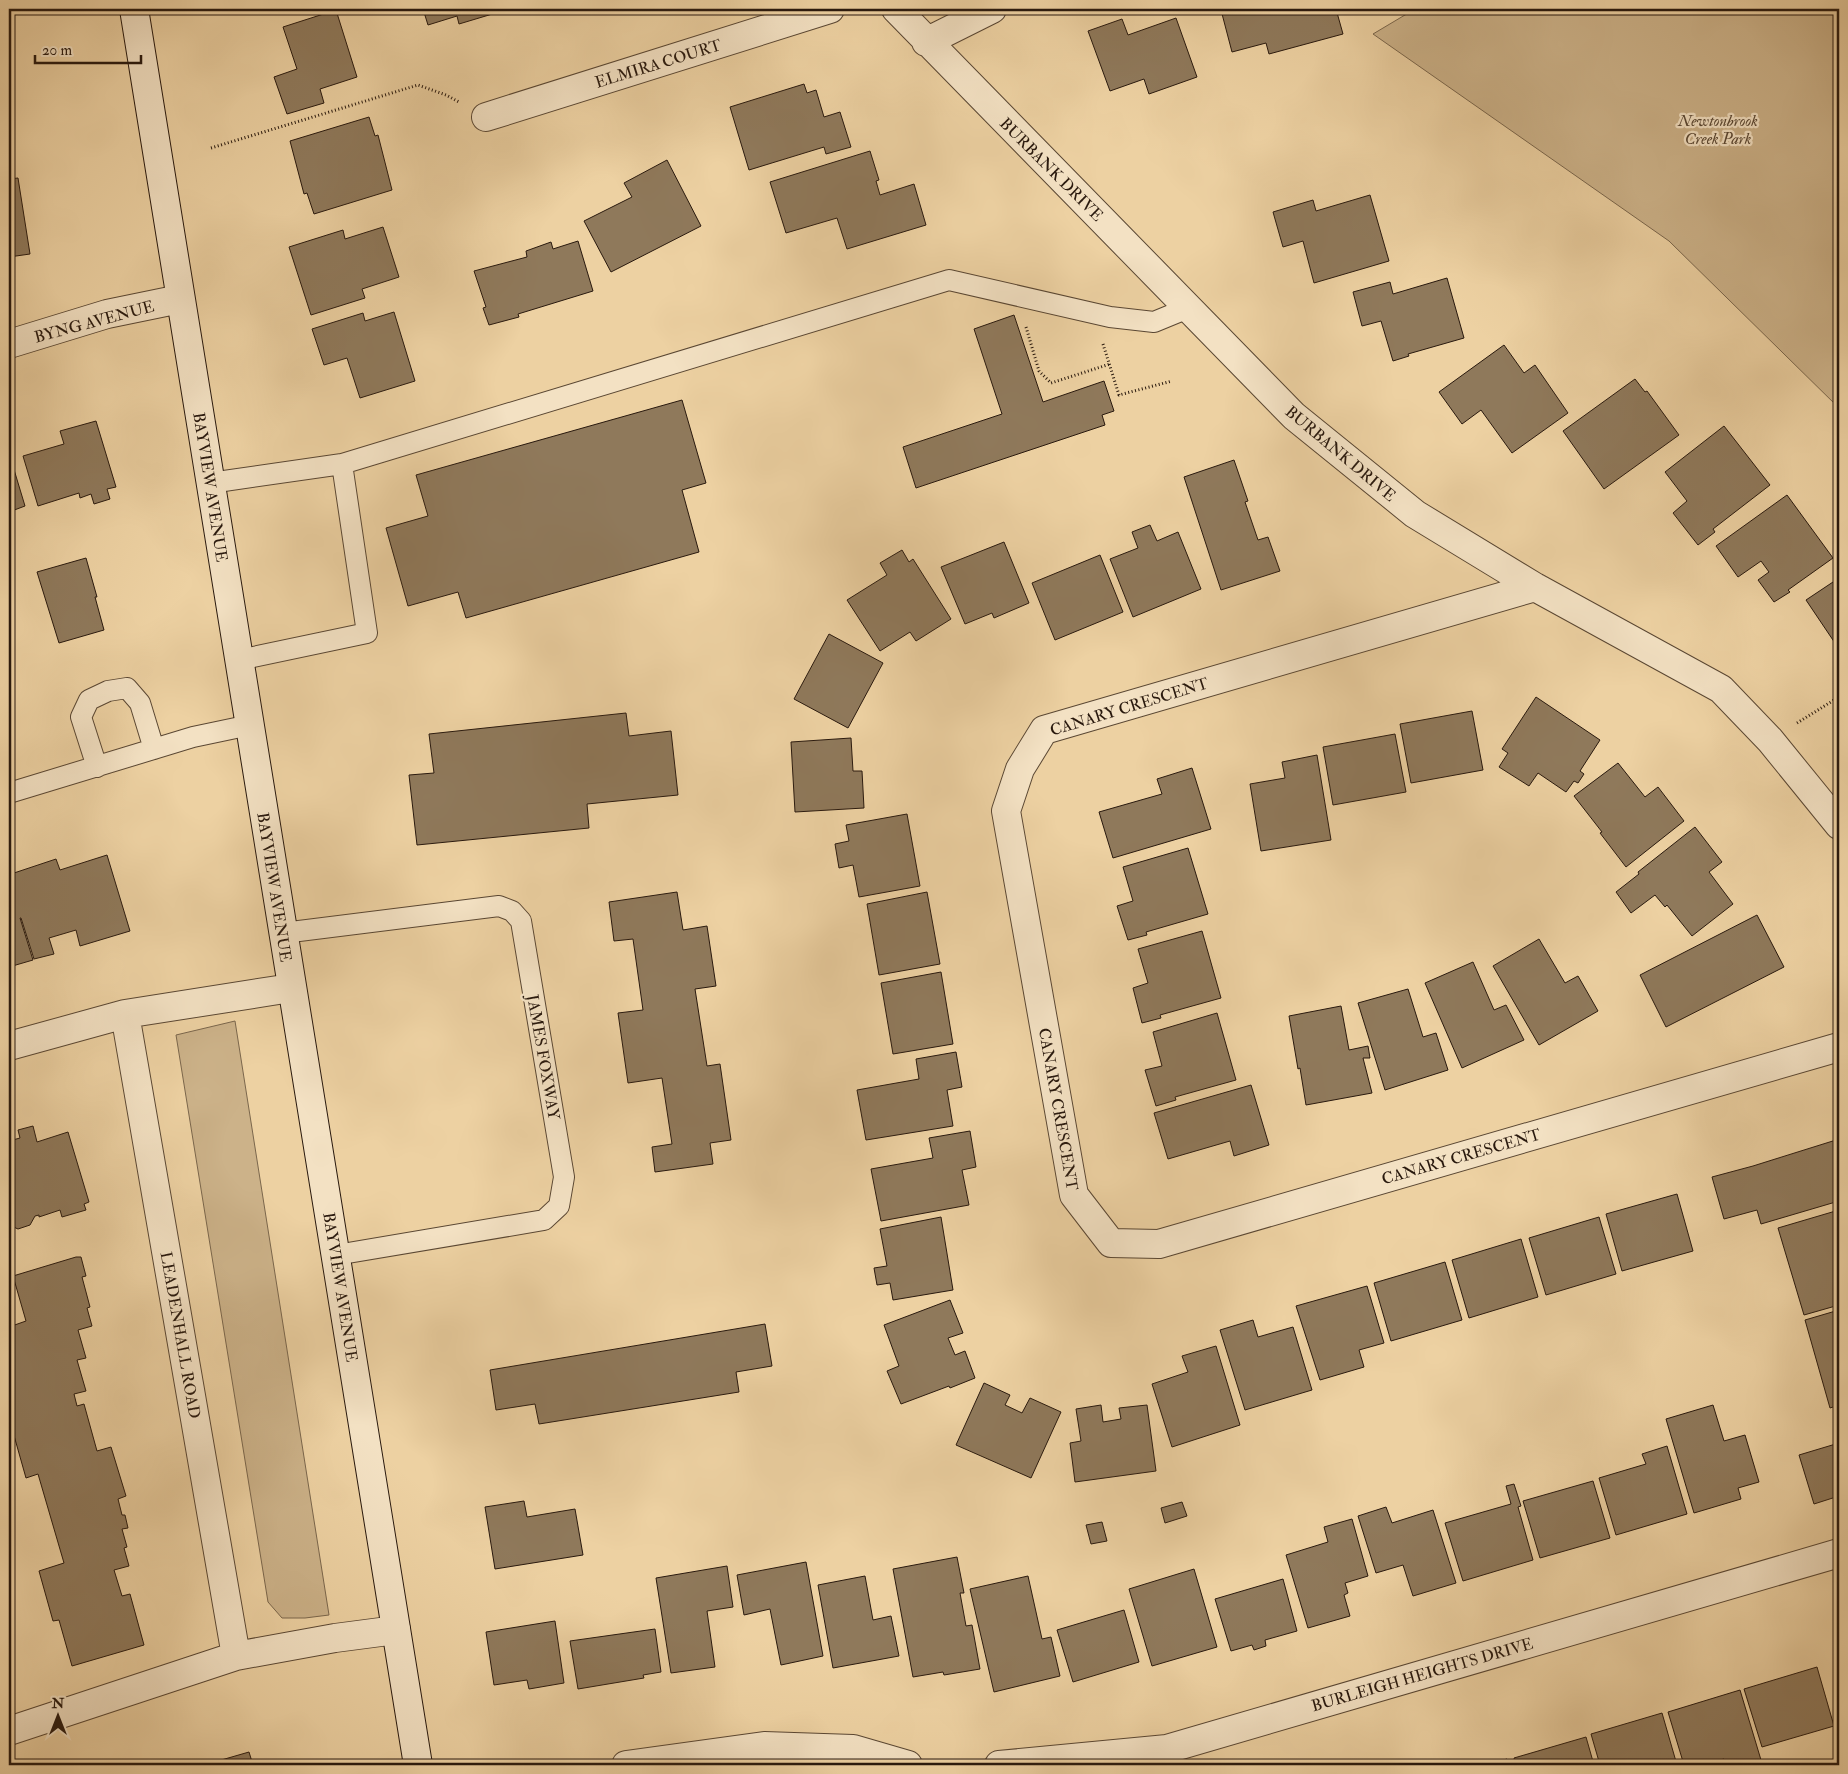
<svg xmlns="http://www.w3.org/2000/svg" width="1848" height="1774" font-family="'IM FELL Double Pica',serif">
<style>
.green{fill:#ccb289;stroke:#7a664c}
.building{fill:#8f795b;stroke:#29190e}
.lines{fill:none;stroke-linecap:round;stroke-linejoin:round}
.service-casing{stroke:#5a4733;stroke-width:22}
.minor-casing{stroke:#5a4733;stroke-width:30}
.secondary-casing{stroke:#29190e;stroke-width:30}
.path{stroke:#29190e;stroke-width:3;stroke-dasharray:1 2.5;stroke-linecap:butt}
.service{stroke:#f3e1c3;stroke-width:20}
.minor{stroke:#f3e1c3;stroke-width:28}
.secondary{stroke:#f3e1c3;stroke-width:28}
.labels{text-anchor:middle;stroke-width:4.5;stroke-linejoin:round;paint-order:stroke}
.street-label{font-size:16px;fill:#29190e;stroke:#f3e1c3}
.park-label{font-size:16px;font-style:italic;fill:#5a4733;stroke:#f3e1c3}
</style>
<rect width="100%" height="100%" fill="#edd1a2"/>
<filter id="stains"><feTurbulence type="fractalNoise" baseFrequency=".004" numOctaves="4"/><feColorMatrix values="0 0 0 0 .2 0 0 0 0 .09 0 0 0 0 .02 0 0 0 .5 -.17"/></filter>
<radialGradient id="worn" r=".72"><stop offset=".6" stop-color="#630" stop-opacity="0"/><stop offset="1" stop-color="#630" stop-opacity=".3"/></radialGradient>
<path class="green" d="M 1415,9 L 1839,9 L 1839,408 L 1669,241 L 1373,34 Z
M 235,1021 L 329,1615 L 305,1618 L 282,1618 L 268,1602 L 176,1035 Z"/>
<path class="building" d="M 423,9 L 509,9 L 459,24 L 457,16 L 428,25 Z
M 1225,9 L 1336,9 L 1343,34 L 1269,54 L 1266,43 L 1232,52 L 1221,10 Z
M 336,10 L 357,77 L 320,89 L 324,103 L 287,114 L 274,77 L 297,69 L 283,27 Z
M 1176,18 L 1197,77 L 1149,94 L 1144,79 L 1110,91 L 1088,31 L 1122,19 L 1128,35 Z
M 804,84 L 807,93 L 816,90 L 824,117 L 840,112 L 851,147 L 826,154 L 824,147 L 749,170 L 730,107 Z
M 369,117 L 375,136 L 378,135 L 392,190 L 314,214 L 307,193 L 304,194 L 290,141 Z
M 9,122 L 14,146 L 9,147 Z
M 870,151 L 879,180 L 876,181 L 880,195 L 914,184 L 926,225 L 847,249 L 837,218 L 786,233 L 770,182 Z
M 667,160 L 701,226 L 611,272 L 584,221 L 632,197 L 624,183 Z
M 18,178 L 30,254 L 9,257 L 9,179 Z
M 1370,195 L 1389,261 L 1314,283 L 1303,241 L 1283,247 L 1273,212 L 1313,200 L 1316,211 Z
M 383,227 L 399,277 L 362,289 L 365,298 L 311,315 L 289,247 L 343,230 L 345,239 Z
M 578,241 L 593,291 L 518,314 L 519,317 L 489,325 L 483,308 L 486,307 L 474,271 L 527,257 L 526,251 L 551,242 L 553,249 Z
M 1447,278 L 1464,338 L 1408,354 L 1409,356 L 1393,361 L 1381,321 L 1362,326 L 1353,292 L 1390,282 L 1393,294 Z
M 394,312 L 415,381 L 360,398 L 347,358 L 324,365 L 312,329 L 363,313 L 365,321 Z
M 1014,315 L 1043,402 L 1104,381 L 1114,411 L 1102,415 L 1105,425 L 916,488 L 903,447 L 1002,414 L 974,329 Z
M 1504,345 L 1524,373 L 1535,365 L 1568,413 L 1512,453 L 1481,410 L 1462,424 L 1439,392 Z
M 1635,379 L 1645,392 L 1647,391 L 1679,435 L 1604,489 L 1563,431 Z
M 682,400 L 706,483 L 682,490 L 699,552 L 466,618 L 458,592 L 408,606 L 386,528 L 428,516 L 416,475 Z
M 96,421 L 116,487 L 107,489 L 110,499 L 94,504 L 91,494 L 80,498 L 79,493 L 38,506 L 23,456 L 64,444 L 60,431 Z
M 1724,426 L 1770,485 L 1713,529 L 1715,532 L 1698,545 L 1673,513 L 1687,501 L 1665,472 Z
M 9,453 L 25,506 L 9,512 Z
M 1234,460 L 1248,501 L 1245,502 L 1258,540 L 1268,537 L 1280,571 L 1221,590 L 1184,477 Z
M 1787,495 L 1833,558 L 1788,590 L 1790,592 L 1774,602 L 1758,580 L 1769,572 L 1761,561 L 1738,577 L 1716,546 Z
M 1150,525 L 1157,541 L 1178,532 L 1201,589 L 1133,617 L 1110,559 L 1138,548 L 1132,532 Z
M 1004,542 L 1029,603 L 994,618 L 992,613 L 965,624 L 941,567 Z
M 902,550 L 909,562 L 913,559 L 951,619 L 916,641 L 910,632 L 880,651 L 847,600 L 887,575 L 880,563 Z
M 1100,555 L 1123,612 L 1055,640 L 1032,583 Z
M 86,558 L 97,597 L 95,597 L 104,630 L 59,643 L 37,572 Z
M 1839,578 L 1839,649 L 1806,600 Z
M 829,634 L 883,663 L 848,728 L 794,699 Z
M 1536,697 L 1600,740 L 1580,771 L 1584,774 L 1578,783 L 1574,781 L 1566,792 L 1538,773 L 1529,786 L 1499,767 L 1508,753 L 1502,749 Z
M 1472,711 L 1483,770 L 1411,783 L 1400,724 Z
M 626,713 L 629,736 L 671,731 L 678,795 L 587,804 L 589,828 L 417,845 L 409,775 L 434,773 L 429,734 Z
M 1395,734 L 1406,792 L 1333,805 L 1323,747 Z
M 851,738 L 853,771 L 862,771 L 864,808 L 795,812 L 791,742 Z
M 1317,755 L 1331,840 L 1261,851 L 1250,784 L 1285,778 L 1282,762 Z
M 1618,763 L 1645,797 L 1658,787 L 1684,821 L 1626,867 L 1600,833 L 1602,832 L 1574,796 Z
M 1192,768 L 1211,829 L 1113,858 L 1099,812 L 1162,794 L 1157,779 Z
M 907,814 L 920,886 L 859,897 L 853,865 L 839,868 L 835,844 L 849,841 L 846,825 Z
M 1695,827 L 1722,862 L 1709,872 L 1733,904 L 1692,936 L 1667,905 L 1665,907 L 1655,895 L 1631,913 L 1616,892 L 1639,874 L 1638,872 Z
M 1188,848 L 1208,914 L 1146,932 L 1147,935 L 1128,940 L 1117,906 L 1133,901 L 1123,867 Z
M 107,855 L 130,931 L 80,946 L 76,930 L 49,938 L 54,954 L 34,959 L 21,918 L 20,918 L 33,960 L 9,967 L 9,869 L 11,874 L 56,859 L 60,870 Z
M 677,892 L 683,930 L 707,926 L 716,986 L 695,989 L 707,1066 L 720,1064 L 731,1140 L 710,1143 L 713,1164 L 655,1172 L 652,1147 L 672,1144 L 662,1078 L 628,1083 L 618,1013 L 643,1010 L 633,939 L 614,941 L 609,902 Z
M 927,892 L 940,964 L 879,975 L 867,904 Z
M 1757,915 L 1784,967 L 1666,1027 L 1640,975 Z
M 1202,931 L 1221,998 L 1160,1015 L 1161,1018 L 1142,1023 L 1133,988 L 1148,983 L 1138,949 Z
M 1539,939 L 1565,983 L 1578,976 L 1598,1011 L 1539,1045 L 1493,966 Z
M 1473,962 L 1494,1010 L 1506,1005 L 1524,1040 L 1462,1068 L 1425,983 Z
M 941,972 L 953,1044 L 893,1054 L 881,983 Z
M 1408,989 L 1423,1037 L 1436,1033 L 1448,1070 L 1385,1090 L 1358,1003 Z
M 1341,1006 L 1349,1050 L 1368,1046 L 1370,1058 L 1363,1058 L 1372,1093 L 1306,1105 L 1300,1068 L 1298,1069 L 1289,1016 Z
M 1217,1013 L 1236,1080 L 1175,1097 L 1176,1100 L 1156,1106 L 1145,1070 L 1162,1066 L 1153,1032 Z
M 956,1052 L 962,1087 L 947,1090 L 953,1126 L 866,1140 L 857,1090 L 919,1079 L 916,1059 Z
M 1251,1085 L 1269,1145 L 1234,1156 L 1230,1141 L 1168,1159 L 1154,1113 Z
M 33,1126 L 37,1142 L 68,1132 L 89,1202 L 84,1204 L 86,1210 L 62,1217 L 60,1210 L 39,1217 L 39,1215 L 35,1216 L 30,1225 L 18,1229 L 9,1225 L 9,1141 L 20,1138 L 18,1130 Z
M 970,1131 L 976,1167 L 962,1170 L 969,1205 L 881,1221 L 871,1169 L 933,1158 L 929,1138 Z
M 1836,1140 L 1839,1150 L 1839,1201 L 1761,1224 L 1757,1210 L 1724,1219 L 1712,1177 L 1753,1166 Z
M 1677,1194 L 1693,1251 L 1622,1271 L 1606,1214 Z
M 1839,1210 L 1839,1305 L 1804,1315 L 1778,1228 Z
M 941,1217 L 953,1290 L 893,1300 L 890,1283 L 877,1285 L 874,1268 L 887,1266 L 880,1229 Z
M 1599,1217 L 1616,1274 L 1546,1295 L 1529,1238 Z
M 1521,1239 L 1538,1297 L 1469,1318 L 1452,1260 Z
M 76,1257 L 81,1257 L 86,1276 L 82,1277 L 90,1307 L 87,1308 L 92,1326 L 78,1330 L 86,1358 L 77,1360 L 86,1391 L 74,1394 L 77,1406 L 84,1404 L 97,1451 L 111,1447 L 126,1496 L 118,1499 L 122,1515 L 125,1515 L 128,1528 L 122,1529 L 127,1547 L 124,1548 L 129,1566 L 114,1570 L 122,1596 L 130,1594 L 144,1645 L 72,1666 L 59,1620 L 53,1621 L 39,1571 L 64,1563 L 38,1474 L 26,1478 L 13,1432 L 10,1433 L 9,1429 L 9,1378 L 14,1377 L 9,1357 L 9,1327 L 26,1321 L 13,1276 Z
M 1445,1262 L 1462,1320 L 1391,1341 L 1374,1283 Z
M 1367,1286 L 1384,1343 L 1359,1350 L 1364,1367 L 1320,1380 L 1296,1306 Z
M 950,1300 L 963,1333 L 948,1338 L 955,1355 L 965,1351 L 975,1378 L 950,1388 L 949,1386 L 901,1404 L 887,1371 L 899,1366 L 884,1325 Z
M 1839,1310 L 1839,1405 L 1830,1408 L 1805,1320 Z
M 1253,1320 L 1258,1337 L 1293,1327 L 1312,1390 L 1245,1410 L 1220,1330 Z
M 765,1324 L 772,1366 L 736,1372 L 739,1392 L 539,1424 L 535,1404 L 496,1410 L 490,1370 Z
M 1216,1346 L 1240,1425 L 1172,1447 L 1152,1384 L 1188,1372 L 1182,1356 Z
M 984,1383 L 1010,1395 L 1005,1405 L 1022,1413 L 1030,1398 L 1061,1412 L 1031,1478 L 956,1445 Z
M 1101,1405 L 1103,1422 L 1121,1419 L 1119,1408 L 1147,1405 L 1156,1471 L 1075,1482 L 1070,1443 L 1081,1441 L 1076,1409 Z
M 1713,1405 L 1724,1441 L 1745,1435 L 1759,1482 L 1738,1488 L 1741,1499 L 1694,1513 L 1666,1419 Z
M 1839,1443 L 1839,1496 L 1814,1504 L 1799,1455 Z
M 1667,1446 L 1687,1514 L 1616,1535 L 1599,1478 L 1646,1464 L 1642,1454 Z
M 1593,1481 L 1610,1538 L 1540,1558 L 1523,1501 Z
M 1514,1484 L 1521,1506 L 1518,1507 L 1533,1560 L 1463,1581 L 1445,1523 L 1511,1504 L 1506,1486 Z
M 524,1501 L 527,1517 L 575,1509 L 583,1555 L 495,1569 L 485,1507 Z
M 1182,1502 L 1187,1516 L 1165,1523 L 1161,1508 Z
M 1386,1507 L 1392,1523 L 1433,1510 L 1456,1583 L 1413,1596 L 1403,1565 L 1376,1573 L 1358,1516 Z
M 1352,1519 L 1368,1576 L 1345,1583 L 1348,1593 L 1344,1595 L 1350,1616 L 1308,1628 L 1286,1555 L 1328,1542 L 1324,1527 Z
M 1102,1522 L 1107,1541 L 1091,1544 L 1086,1525 Z
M 957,1557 L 964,1593 L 960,1593 L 966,1626 L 972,1625 L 980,1669 L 944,1675 L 943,1672 L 913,1677 L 893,1569 Z
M 806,1562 L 823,1656 L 781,1665 L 770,1609 L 744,1615 L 737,1575 Z
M 727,1566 L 733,1607 L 707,1611 L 715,1667 L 671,1673 L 656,1578 Z
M 1194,1569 L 1217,1647 L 1152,1666 L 1129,1589 Z
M 865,1576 L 873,1620 L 891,1616 L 899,1656 L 833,1668 L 818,1585 Z
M 1028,1576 L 1042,1639 L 1051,1637 L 1060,1676 L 994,1692 L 970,1589 Z
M 1283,1579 L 1297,1631 L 1265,1640 L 1266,1646 L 1254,1650 L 1252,1645 L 1231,1651 L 1215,1599 Z
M 1124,1610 L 1139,1662 L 1073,1682 L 1057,1630 Z
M 555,1621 L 564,1683 L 529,1689 L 527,1680 L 494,1685 L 486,1632 Z
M 655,1629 L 661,1672 L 643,1675 L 644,1678 L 578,1689 L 570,1641 Z
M 1817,1667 L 1834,1726 L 1762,1747 L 1744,1689 Z
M 1740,1690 L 1761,1760 L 1742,1765 L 1726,1765 L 1724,1759 L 1712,1762 L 1713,1765 L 1684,1765 L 1668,1712 Z
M 1662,1713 L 1677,1765 L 1600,1765 L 1591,1734 Z
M 1586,1737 L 1594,1765 L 1516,1765 L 1514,1758 Z
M 249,1752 L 253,1765 L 204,1765 Z
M 1507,1759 L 1509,1765 L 1485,1765 Z"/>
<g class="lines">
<defs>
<path id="service" d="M 210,483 L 342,464 L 949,280 L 1110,317 L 1154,322 L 1188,308
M 239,660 L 367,633 L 342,464
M 97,767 L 81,717 L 89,700 L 108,691 L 127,688 L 140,703 L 154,749
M 9,793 L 193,737 L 250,725
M 283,933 L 499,906 L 512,911 L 521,921 L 564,1177 L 559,1206 L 544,1220 L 336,1255"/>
<path id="minor" d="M 896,9 L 1294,416 L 1415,514 L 1535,587 L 1721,689 L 1770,740 L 1839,825
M 926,42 L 992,9
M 486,117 L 830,9
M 9,344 L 107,314 L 180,299
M 1535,587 L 1044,730 L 1020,769 L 1006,811 L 1074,1195 L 1111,1243 L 1159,1244 L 1839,1047
M 125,1014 L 236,1656
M 9,1046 L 125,1014 L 291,988
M 9,1731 L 236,1656 L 335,1638 L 396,1630
M 626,1765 L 764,1746 L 853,1749 L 908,1765
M 999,1765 L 1167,1749 L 1839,1553"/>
<path id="secondary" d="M 134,9 L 418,1765"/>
</defs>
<use href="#service" class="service-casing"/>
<use href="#minor" class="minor-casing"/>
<use href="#secondary" class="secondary-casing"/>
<path class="path" d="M 211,148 L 418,85 L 446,95 L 459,102
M 1026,327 L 1039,371 L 1051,383 L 1110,364
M 1103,344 L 1119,395 L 1172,381
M 1797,723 L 1839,697"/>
<use href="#service" class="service"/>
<use href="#minor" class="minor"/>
<use href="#secondary" class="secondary"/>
</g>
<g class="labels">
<g class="street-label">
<text transform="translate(658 63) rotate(-17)" y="6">ELMIRA COURT</text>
<text transform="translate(1052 169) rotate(45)" y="6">BURBANK DRIVE</text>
<text transform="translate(94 321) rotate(-15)" y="6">BYNG AVENUE</text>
<text transform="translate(1341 453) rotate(40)" y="6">BURBANK DRIVE</text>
<text transform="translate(211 487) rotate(81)" y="6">BAYVIEW AVENUE</text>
<text transform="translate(1129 706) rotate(-17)" y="6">CANARY CRESCENT</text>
<text transform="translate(275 887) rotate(81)" y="6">BAYVIEW AVENUE</text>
<text transform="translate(544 1057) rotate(80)" y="6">JAMES FOXWAY</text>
<text transform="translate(1059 1109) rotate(80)" y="6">CANARY CRESCENT</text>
<text transform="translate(1461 1156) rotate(-16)" y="6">CANARY CRESCENT</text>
<text transform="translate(341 1287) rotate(81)" y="6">BAYVIEW AVENUE</text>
<text transform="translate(181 1335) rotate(80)" y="6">LEADENHALL ROAD</text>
<text transform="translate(1422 1674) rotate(-16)" y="6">BURLEIGH HEIGHTS DRIVE</text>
</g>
<g class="park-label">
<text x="1718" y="126">Newtonbrook<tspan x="1718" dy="18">Creek Park</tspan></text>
</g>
</g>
<rect width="1848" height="1774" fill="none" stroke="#edd1a2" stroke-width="30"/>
<rect x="10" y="10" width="1828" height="1754" fill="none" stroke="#29190e" stroke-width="2.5"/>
<rect x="15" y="15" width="1818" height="1744" fill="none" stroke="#29190e"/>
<g transform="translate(58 1716)" stroke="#f3e1c3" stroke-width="4" paint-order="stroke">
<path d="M0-4L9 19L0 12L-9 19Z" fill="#29190e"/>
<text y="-8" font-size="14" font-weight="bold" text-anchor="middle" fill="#29190e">N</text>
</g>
<path d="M35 55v8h106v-8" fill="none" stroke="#29190e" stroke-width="2.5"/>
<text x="42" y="55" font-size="15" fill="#29190e" stroke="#f3e1c3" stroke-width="4" paint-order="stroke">20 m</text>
<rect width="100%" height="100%" filter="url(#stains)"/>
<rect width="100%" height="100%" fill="url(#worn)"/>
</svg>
